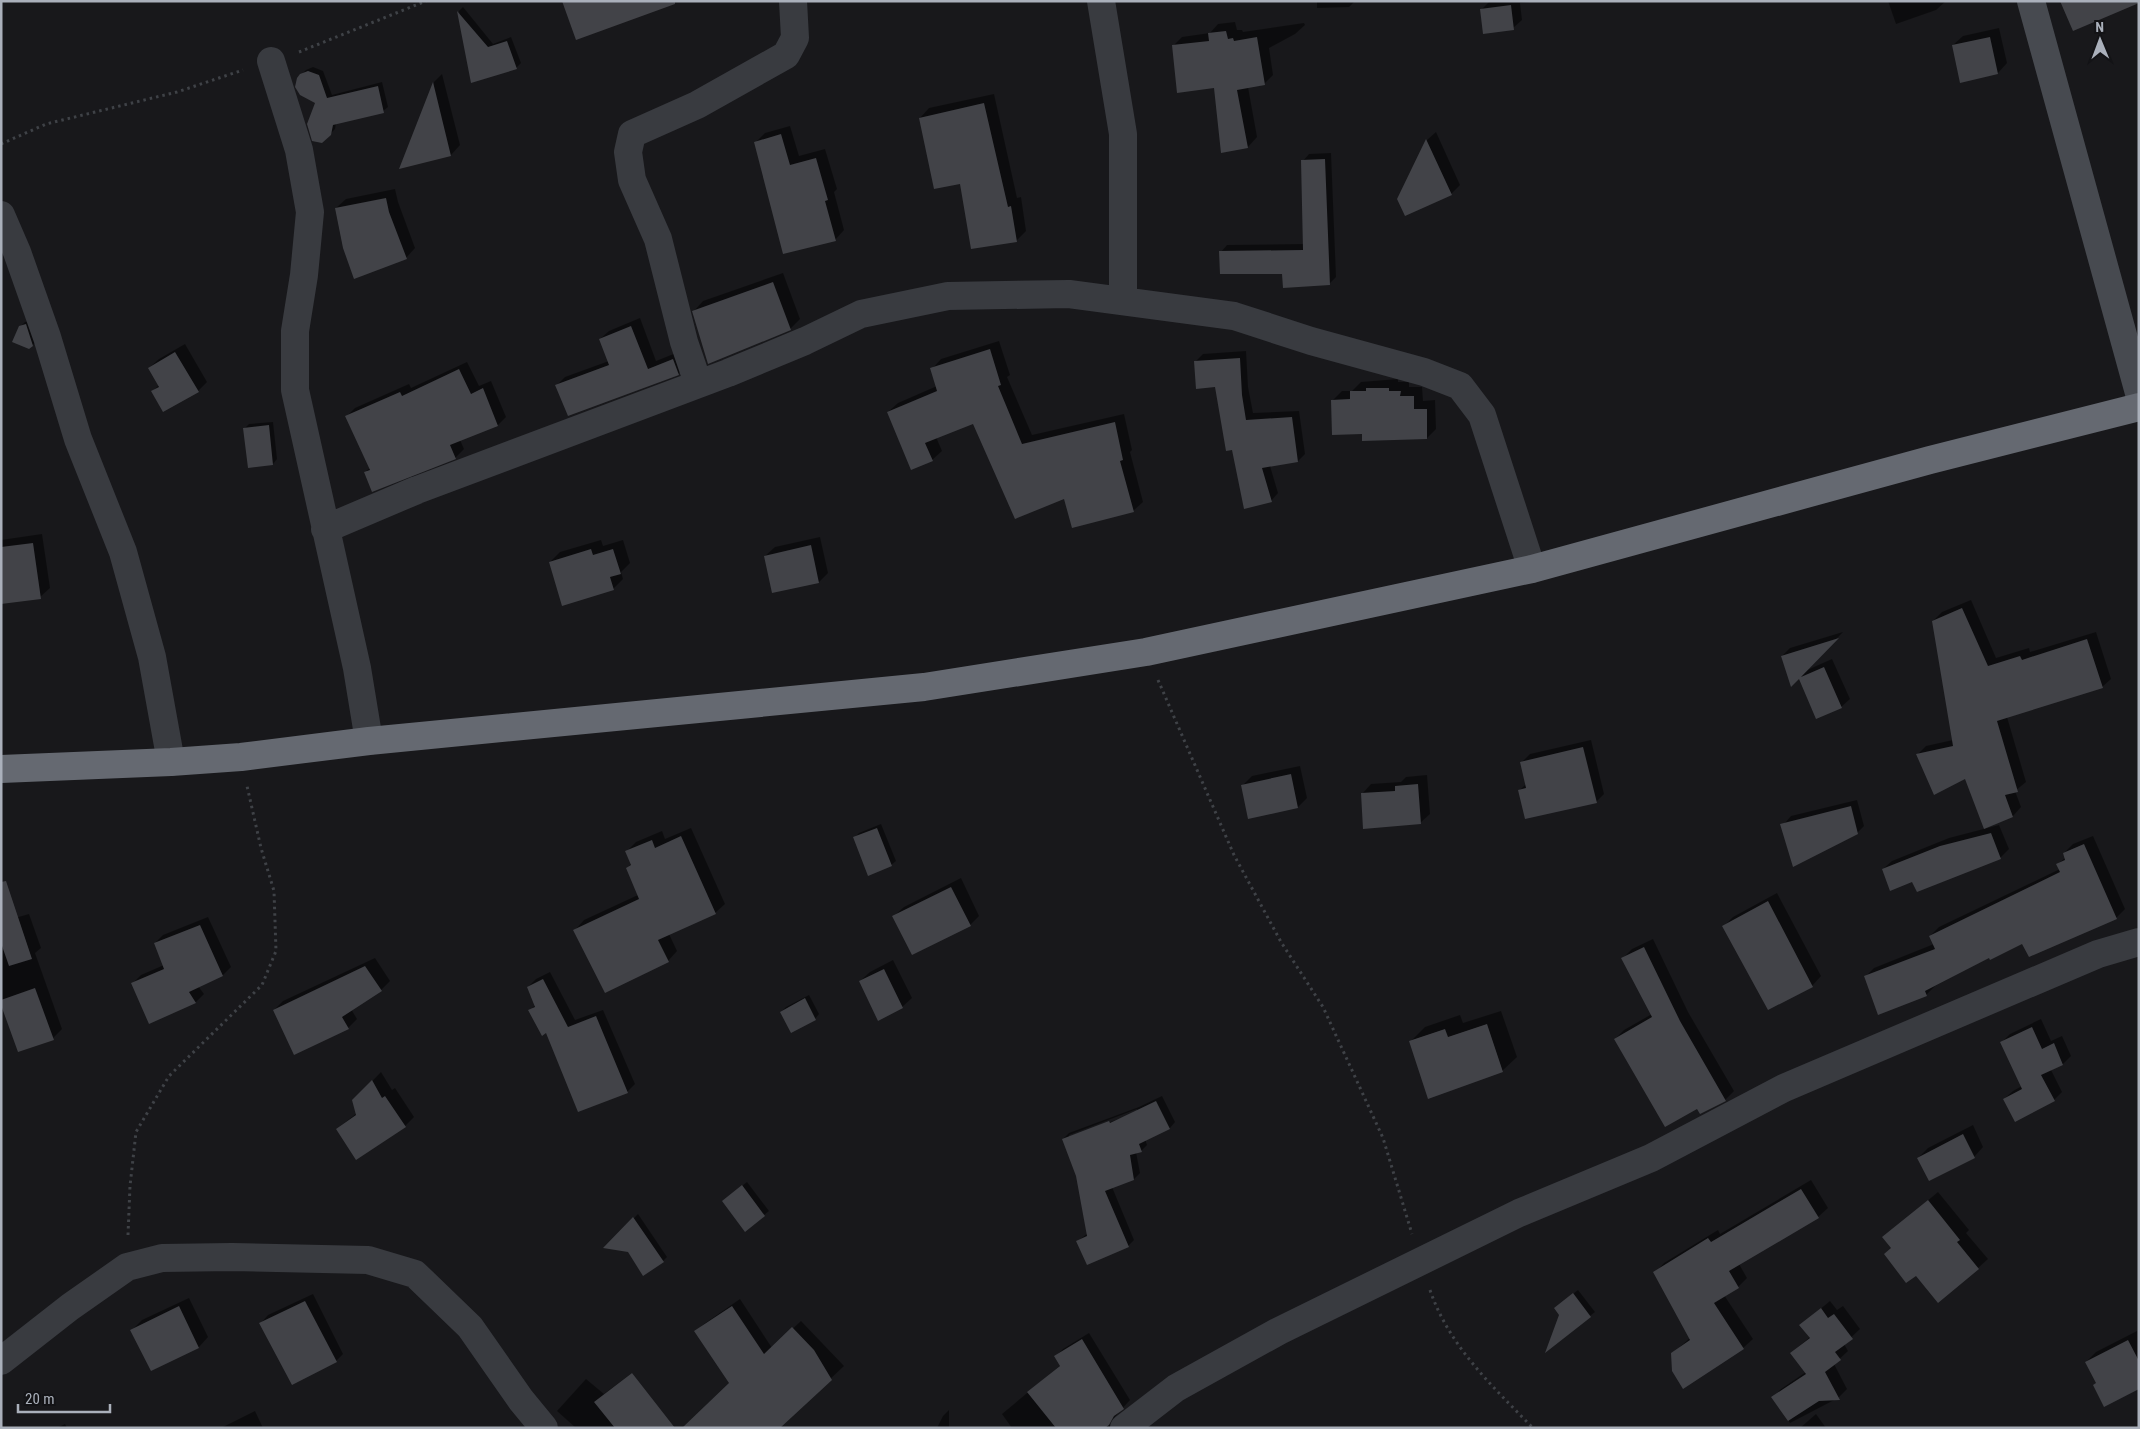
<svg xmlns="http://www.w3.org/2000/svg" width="2140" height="1429" font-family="'Roboto Condensed',sans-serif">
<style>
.shadow{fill:#0007;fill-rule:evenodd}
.building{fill:#424348}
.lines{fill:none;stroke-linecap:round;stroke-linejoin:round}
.path{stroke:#3f4247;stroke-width:3;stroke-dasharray:2.5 4;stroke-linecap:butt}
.street{stroke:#393b40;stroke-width:28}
.secondary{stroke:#474a50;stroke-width:28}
.highway{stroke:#656971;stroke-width:28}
</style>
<rect width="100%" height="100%" fill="#18181b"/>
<path class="shadow" d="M 1317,1 L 1354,1 L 1354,2 L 1349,7 L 1317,8 Z
M 1490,1 L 1541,1 L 1520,3 L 1522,20 L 1513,28 L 1481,10 Z
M 1888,1 L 1946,1 L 1936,10 L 1896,24 Z
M 463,7 L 493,44 L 511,37 L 521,63 L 516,68 L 472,82 L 459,11 Z
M 1235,22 L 1237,30 L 1242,30 L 1243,32 L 1304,23 L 1305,25 L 1295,34 L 1269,48 L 1273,75 L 1264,84 L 1248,87 L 1257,137 L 1248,147 L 1215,87 L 1173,46 L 1182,37 L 1210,33 L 1218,24 Z
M 1999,28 L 2007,63 L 1998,73 L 1953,45 L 1963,36 Z
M 313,67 L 323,71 L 332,95 L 382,82 L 388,107 L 383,111 L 336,123 L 335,129 L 322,142 L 316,102 L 301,75 L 306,70 Z
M 442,74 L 460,145 L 451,155 L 401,167 L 434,82 Z
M 994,94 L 1017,198 L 1021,197 L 1026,231 L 1016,241 L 961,182 L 920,118 L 929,108 Z
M 790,126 L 799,156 L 825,149 L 837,189 L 834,192 L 844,230 L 835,240 L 756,142 L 765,133 Z
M 1436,132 L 1460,185 L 1451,194 L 1399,199 L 1427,140 Z
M 1331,153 L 1336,277 L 1330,283 L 1283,273 L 1221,252 L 1227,245 L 1304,244 L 1303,161 L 1309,154 Z
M 395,189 L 398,202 L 415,248 L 406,258 L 336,208 L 346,199 Z
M 783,273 L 800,319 L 790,329 L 694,311 L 703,301 Z
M 640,318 L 656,361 L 681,351 L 686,365 L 678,374 L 557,385 L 565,377 L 609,361 L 600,339 L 609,331 Z
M 30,321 L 37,341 L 33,345 L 20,327 L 25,322 Z
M 999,341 L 1010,375 L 1007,377 L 1032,435 L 1124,414 L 1132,450 L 1130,452 L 1143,502 L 1133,511 L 1065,497 L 973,422 L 936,437 L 942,451 L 932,460 L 888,412 L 898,403 L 937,386 L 932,369 L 941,359 Z
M 185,344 L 207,382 L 198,391 L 153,391 L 159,385 L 149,368 L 159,359 Z
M 1246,351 L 1248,387 L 1253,413 L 1299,411 L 1305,454 L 1298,461 L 1270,466 L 1278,493 L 1271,501 L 1233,448 L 1216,386 L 1196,361 L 1203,354 Z
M 467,362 L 479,386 L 491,381 L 506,417 L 498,425 L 460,440 L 464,449 L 455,458 L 373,490 L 365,472 L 370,468 L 347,416 L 355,408 L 409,384 L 411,388 Z
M 1398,379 L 1398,382 L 1409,382 L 1409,387 L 1422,387 L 1423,401 L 1435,400 L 1436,429 L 1427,438 L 1363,432 L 1332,401 L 1342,391 L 1352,391 L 1361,382 Z
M 273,422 L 277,459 L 273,464 L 244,429 L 249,424 Z
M 42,534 L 50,588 L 40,597 L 1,603 L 1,540 Z
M 820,537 L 828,573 L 819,582 L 765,556 L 775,547 Z
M 601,540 L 603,546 L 623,540 L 630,563 L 621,572 L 623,579 L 613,589 L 550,562 L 560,552 Z
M 1971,600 L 1996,658 L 2029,648 L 2030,652 L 2096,632 L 2111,679 L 2102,687 L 2007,717 L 2026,782 L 2015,791 L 2021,807 L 2013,816 L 1985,827 L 1966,778 L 1917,755 L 1926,746 L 1953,740 L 1933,621 L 1942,612 Z
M 1843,632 L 1805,671 L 1832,659 L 1850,699 L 1841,707 L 1800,677 L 1782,656 L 1790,648 Z
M 1591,740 L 1604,794 L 1596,802 L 1519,791 L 1527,783 L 1521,763 L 1530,754 Z
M 1300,766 L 1307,798 L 1298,807 L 1242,786 L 1252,776 Z
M 1427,775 L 1430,814 L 1420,823 L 1362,794 L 1371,784 L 1401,782 L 1406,777 Z
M 1857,800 L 1864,826 L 1857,833 L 1784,824 L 1791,816 Z
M 881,824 L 896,861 L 891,865 L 855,837 L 859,833 Z
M 1999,825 L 2009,849 L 2001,857 L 1917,891 L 1913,881 L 1883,869 L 1892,861 L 1949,838 Z
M 691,828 L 725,904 L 715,913 L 669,934 L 677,951 L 668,961 L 575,930 L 584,920 L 638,895 L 627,868 L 631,864 L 626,852 L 636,842 L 662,831 L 665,839 Z
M 2093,836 L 2125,909 L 2116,918 L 2022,943 L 1989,957 L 1935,986 L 1926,995 L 1879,1013 L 1865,977 L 1874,968 L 1934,944 L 1930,936 L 1939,927 L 2060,869 L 2058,864 L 2066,857 L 2064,853 L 2073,844 Z
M 961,878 L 979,916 L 970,925 L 894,916 L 904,907 Z
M 1777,893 L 1821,976 L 1812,986 L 1724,926 L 1733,917 Z
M 29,914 L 41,948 L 35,953 L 62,1029 L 53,1038 L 1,1002 L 1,922 Z
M 208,917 L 231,967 L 223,975 L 198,986 L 204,994 L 196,1002 L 133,983 L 141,975 L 164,965 L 155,943 L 163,935 Z
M 1653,939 L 1688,1012 L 1734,1091 L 1725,1100 L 1698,1107 L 1615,1039 L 1624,1030 L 1652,1014 L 1623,958 L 1632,949 Z
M 375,958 L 390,981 L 381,990 L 351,1009 L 357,1019 L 348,1028 L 274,1010 L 283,1001 Z
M 893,960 L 912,998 L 902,1007 L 860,981 L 870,972 Z
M 550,972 L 575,1020 L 603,1010 L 635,1084 L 627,1092 L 546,1032 L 530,1011 L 535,1005 L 528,987 L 536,979 Z
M 809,995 L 819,1014 L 815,1019 L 781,1012 L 786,1007 Z
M 1501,1011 L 1517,1057 L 1502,1071 L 1410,1042 L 1425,1027 L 1460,1015 L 1463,1023 Z
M 2041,1019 L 2051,1041 L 2062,1036 L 2071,1056 L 2063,1064 L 2051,1070 L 2062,1092 L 2054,1100 L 2004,1099 L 2013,1091 L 2022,1086 L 2002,1042 L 2010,1034 Z
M 381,1072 L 392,1090 L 395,1088 L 414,1117 L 405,1126 L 337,1129 L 357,1113 L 353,1101 Z
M 1162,1096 L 1175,1122 L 1170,1128 L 1145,1139 L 1147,1145 L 1141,1151 L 1136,1152 L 1140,1173 L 1134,1179 L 1112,1187 L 1134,1240 L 1128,1246 L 1078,1241 L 1088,1233 L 1077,1176 L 1063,1139 L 1069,1133 L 1139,1107 ZM 1137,1109 L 1138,1112 L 1069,1137 L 1069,1135 Z
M 1973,1125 L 1983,1147 L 1974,1157 L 1918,1158 L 1928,1148 Z
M 1811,1180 L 1828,1208 L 1818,1217 L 1739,1264 L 1747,1278 L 1738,1287 L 1724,1295 L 1753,1339 L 1743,1348 L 1673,1353 L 1690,1338 L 1655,1273 L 1664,1263 L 1718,1230 L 1720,1234 Z
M 747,1182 L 769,1211 L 745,1230 L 728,1197 Z
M 1938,1192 L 1969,1230 L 1966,1233 L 1988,1259 L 1978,1268 L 1892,1248 L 1884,1237 Z
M 638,1214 L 667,1257 L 663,1261 L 628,1251 L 606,1247 Z
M 1578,1290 L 1595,1312 L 1547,1349 L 1561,1314 L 1560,1304 Z
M 313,1294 L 343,1354 L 336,1361 L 261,1323 L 268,1315 Z
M 189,1298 L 208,1337 L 199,1347 L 151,1369 L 132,1330 L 142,1320 Z
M 740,1299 L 772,1348 L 801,1321 L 844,1366 L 778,1428 L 731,1383 L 696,1331 L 704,1324 Z
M 1830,1301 L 1837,1310 L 1843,1306 L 1860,1329 L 1844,1344 L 1848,1351 L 1834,1364 L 1847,1389 L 1838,1398 L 1790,1423 L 1773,1397 L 1781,1389 L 1806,1372 L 1791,1353 L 1810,1337 L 1801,1325 Z
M 2137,1331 L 2139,1387 L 2098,1382 L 2086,1362 L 2096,1352 Z
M 1089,1333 L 1130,1400 L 1109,1423 L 1112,1428 L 1012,1428 L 1002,1414 L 1061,1365 L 1055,1357 L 1063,1349 Z
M 632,1373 L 663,1426 L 661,1428 L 576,1428 L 557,1411 L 586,1379 L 604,1394 Z
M 949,1410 L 949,1428 L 937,1428 L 943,1416 Z
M 255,1411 L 263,1428 L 221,1428 Z
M 1816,1414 L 1826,1428 L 1800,1428 Z
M 65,1424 L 67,1428 L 57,1428 Z"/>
<path class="building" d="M 562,1 L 675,1 L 675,4 L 576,40 Z
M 2060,1 L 2139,2 L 2139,3 L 2073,31 Z
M 1511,5 L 1514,30 L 1483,34 L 1480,9 Z
M 457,11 L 488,47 L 507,41 L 517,69 L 471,83 Z
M 1226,31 L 1228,39 L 1233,38 L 1234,41 L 1257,37 L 1265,85 L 1237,90 L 1248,148 L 1221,153 L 1214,88 L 1177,93 L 1172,45 L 1209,41 L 1208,33 Z
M 1990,37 L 1998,74 L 1960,83 L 1952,45 Z
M 308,71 L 319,75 L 327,98 L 378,86 L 384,113 L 333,125 L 331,135 L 322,143 L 312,141 L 307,124 L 315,103 L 300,95 L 295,87 L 297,78 L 300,74 Z
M 433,82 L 451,156 L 399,169 Z
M 984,103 L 1008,207 L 1011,206 L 1017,242 L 971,249 L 960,184 L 934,189 L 919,118 Z
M 781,134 L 790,165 L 816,158 L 828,200 L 825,201 L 836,241 L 783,254 L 754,142 Z
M 1426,139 L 1452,195 L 1405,216 L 1397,199 Z
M 1325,159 L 1330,285 L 1283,288 L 1282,274 L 1220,274 L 1219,251 L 1303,250 L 1301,160 Z
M 386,198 L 389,212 L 407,259 L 354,279 L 343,248 L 335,208 Z
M 773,282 L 791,330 L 708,364 L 692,311 Z
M 26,324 L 33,346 L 29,349 L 12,342 L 19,326 Z
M 631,326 L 648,369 L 673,359 L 679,375 L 568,416 L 555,385 L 609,365 L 599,339 Z
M 990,349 L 1001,385 L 998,386 L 1022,444 L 1115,422 L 1123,460 L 1120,461 L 1134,512 L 1072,528 L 1064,499 L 1015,519 L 973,424 L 925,443 L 933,461 L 911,470 L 887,412 L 937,391 L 930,368 Z
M 175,352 L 199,392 L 163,412 L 151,391 L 159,387 L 148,368 Z
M 1240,358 L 1242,395 L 1246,420 L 1292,417 L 1298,462 L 1262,468 L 1272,502 L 1244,509 L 1232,450 L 1226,451 L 1215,387 L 1196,389 L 1194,361 Z
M 459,369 L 471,394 L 483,388 L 498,426 L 450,445 L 456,459 L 372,492 L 364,472 L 370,470 L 345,416 L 400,392 L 402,396 Z
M 1366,388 L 1389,388 L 1389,391 L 1401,391 L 1400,396 L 1414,396 L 1414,409 L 1427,409 L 1427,439 L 1362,441 L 1362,434 L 1332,435 L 1331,400 L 1350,399 L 1350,391 L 1366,391 Z
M 269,425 L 273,465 L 248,468 L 243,428 Z
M 33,543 L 41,599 L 1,604 L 1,547 Z
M 811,545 L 819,583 L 772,593 L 764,556 Z
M 591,549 L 593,555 L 613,549 L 621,574 L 610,577 L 614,590 L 562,606 L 549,562 Z
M 1962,608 L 1988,666 L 2020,656 L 2022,660 L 2087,639 L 2103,688 L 1997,721 L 2018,792 L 2005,795 L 2013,817 L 1984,829 L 1965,779 L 1934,795 L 1916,754 L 1953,746 L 1932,621 Z
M 1839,638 L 1801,677 L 1824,667 L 1842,708 L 1816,719 L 1799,679 L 1791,687 L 1781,656 Z
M 1583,747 L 1597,803 L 1525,819 L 1518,790 L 1526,788 L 1520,762 Z
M 1291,774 L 1298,808 L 1248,819 L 1241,785 Z
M 1418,784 L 1421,824 L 1363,829 L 1361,793 L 1395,791 L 1395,786 Z
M 1851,806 L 1858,834 L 1793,867 L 1780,824 Z
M 877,828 L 892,866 L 868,876 L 853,837 Z
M 1991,833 L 2001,859 L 1917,892 L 1912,882 L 1890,891 L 1882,869 L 1940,846 Z
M 681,836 L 716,914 L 658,940 L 669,962 L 605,993 L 573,930 L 639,899 L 626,868 L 631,865 L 625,851 L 652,840 L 655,848 Z
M 2084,844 L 2117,919 L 2029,957 L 2022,944 L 1990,960 L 1989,958 L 1925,991 L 1927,996 L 1878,1015 L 1864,976 L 1935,949 L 1929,936 L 2060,872 L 2056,864 L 2065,860 L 2063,853 Z
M 6,881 L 32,959 L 9,966 L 1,943 L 1,882 Z
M 951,887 L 971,926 L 912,955 L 892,916 Z
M 1768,901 L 1813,987 L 1768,1010 L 1722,926 Z
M 200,925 L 223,976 L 189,992 L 196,1003 L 149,1024 L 131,983 L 164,969 L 154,943 Z
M 1644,947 L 1680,1021 L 1726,1101 L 1700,1114 L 1697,1109 L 1665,1127 L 1614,1039 L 1652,1017 L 1621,958 Z
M 365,966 L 382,991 L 342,1017 L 349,1029 L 294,1055 L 273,1010 Z
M 884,969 L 903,1008 L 878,1021 L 859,981 Z
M 543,979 L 568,1027 L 596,1016 L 628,1093 L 578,1112 L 546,1033 L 542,1036 L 528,1010 L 535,1007 L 527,987 Z
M 35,988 L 54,1040 L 18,1052 L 1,1005 L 1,1000 Z
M 805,998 L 816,1020 L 791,1033 L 780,1012 Z
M 1487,1024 L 1503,1072 L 1428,1099 L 1409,1041 L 1445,1029 L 1448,1037 Z
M 2032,1027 L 2042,1049 L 2054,1043 L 2063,1065 L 2041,1075 L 2055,1101 L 2015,1122 L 2003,1099 L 2022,1089 L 2000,1042 Z
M 372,1080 L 382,1098 L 385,1096 L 406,1127 L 356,1160 L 336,1129 L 356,1115 L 352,1100 Z
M 1156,1101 L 1170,1129 L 1139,1144 L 1142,1152 L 1130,1155 L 1134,1180 L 1105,1191 L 1129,1247 L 1087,1265 L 1076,1241 L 1087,1236 L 1076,1176 L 1062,1139 L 1109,1121 L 1110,1123 Z
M 1963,1134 L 1975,1158 L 1929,1181 L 1917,1158 Z
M 742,1185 L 765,1216 L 745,1232 L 722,1201 Z
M 1801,1189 L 1819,1218 L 1729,1271 L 1739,1288 L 1714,1303 L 1744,1349 L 1683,1389 L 1672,1371 L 1671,1353 L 1690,1340 L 1653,1272 L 1708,1238 L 1711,1242 Z
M 1928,1200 L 1960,1240 L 1957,1242 L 1979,1269 L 1938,1303 L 1916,1276 L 1906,1283 L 1884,1254 L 1891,1248 L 1882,1237 Z
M 633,1217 L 664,1262 L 643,1276 L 628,1252 L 603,1248 Z
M 1573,1293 L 1591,1317 L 1545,1353 L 1559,1315 L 1554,1308 Z
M 305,1301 L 337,1362 L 292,1385 L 259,1323 Z
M 179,1306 L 199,1348 L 151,1371 L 130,1330 Z
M 732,1306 L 764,1354 L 792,1327 L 814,1350 L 832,1380 L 780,1428 L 682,1428 L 729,1383 L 694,1331 Z
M 1821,1308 L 1828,1318 L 1834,1314 L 1853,1339 L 1835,1352 L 1841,1360 L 1825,1372 L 1840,1400 L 1819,1401 L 1788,1421 L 1771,1397 L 1806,1374 L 1790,1353 L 1810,1338 L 1799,1325 Z
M 1082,1339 L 1124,1409 L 1114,1416 L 1109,1425 L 1105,1428 L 1056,1428 L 1027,1392 L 1060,1366 L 1054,1356 Z
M 2128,1340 L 2139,1361 L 2139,1389 L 2104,1407 L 2093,1385 L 2096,1383 L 2085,1362 Z
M 632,1373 L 675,1428 L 615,1428 L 594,1402 Z"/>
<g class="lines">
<path class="path" d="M 299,52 L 426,1
M 1,144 L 46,124 L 177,92 L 243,70
M 1158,680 L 1234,855 L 1281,942 L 1323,1007 L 1383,1138 L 1412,1234
M 128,1235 L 130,1186 L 136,1132 L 169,1076 L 262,985 L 276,951 L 274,891 L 261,848 L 247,786
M 1430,1290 C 1449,1346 1492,1386 1533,1428"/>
<path class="street" d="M 1101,1 L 1123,134 L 1123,301
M 271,61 L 299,150 L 310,212 L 304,275 L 295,331 L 295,390 L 357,668 L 369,741
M 1,215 L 17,252 L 47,337 L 78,439 L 123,552 L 152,657 L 171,762
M 698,383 L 684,342 L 658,239 L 632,180 L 628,152 L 632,134 L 697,105 L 786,55 L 795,38 L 793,1
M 325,529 L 417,490 L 728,373 L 805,341 L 861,314 L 948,296 L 1069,294 L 1234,316 L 1311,341 L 1424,372 L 1460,386 L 1482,415 L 1532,569
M 1,1361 L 70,1307 L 127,1267 L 162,1258 L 232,1257 L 368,1260 L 415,1274 L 470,1327 L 521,1400 L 544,1428
M 1124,1428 L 1176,1388 L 1279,1331 L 1519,1213 L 1651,1158 L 1784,1088 L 2098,954 L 2139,942"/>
<path class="secondary" d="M 2031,1 L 2139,393"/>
<path class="highway" d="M 1,769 L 171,762 L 241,757 L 369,741 L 924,687 L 1146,652 L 1532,569 L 1930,460 L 2139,407"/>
</g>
<rect width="2140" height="1429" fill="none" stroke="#aab0bb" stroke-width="5"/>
<g transform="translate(2100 40) rotate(359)" stroke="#131316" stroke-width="4" paint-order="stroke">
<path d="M0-4L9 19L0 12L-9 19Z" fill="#aab0bb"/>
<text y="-8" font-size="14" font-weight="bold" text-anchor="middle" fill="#aab0bb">N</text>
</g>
<path d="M18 1404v8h92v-8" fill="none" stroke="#aab0bb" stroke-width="2.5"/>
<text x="25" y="1404" font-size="15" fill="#aab0bb" stroke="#131316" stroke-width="4" paint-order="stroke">20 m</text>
</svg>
